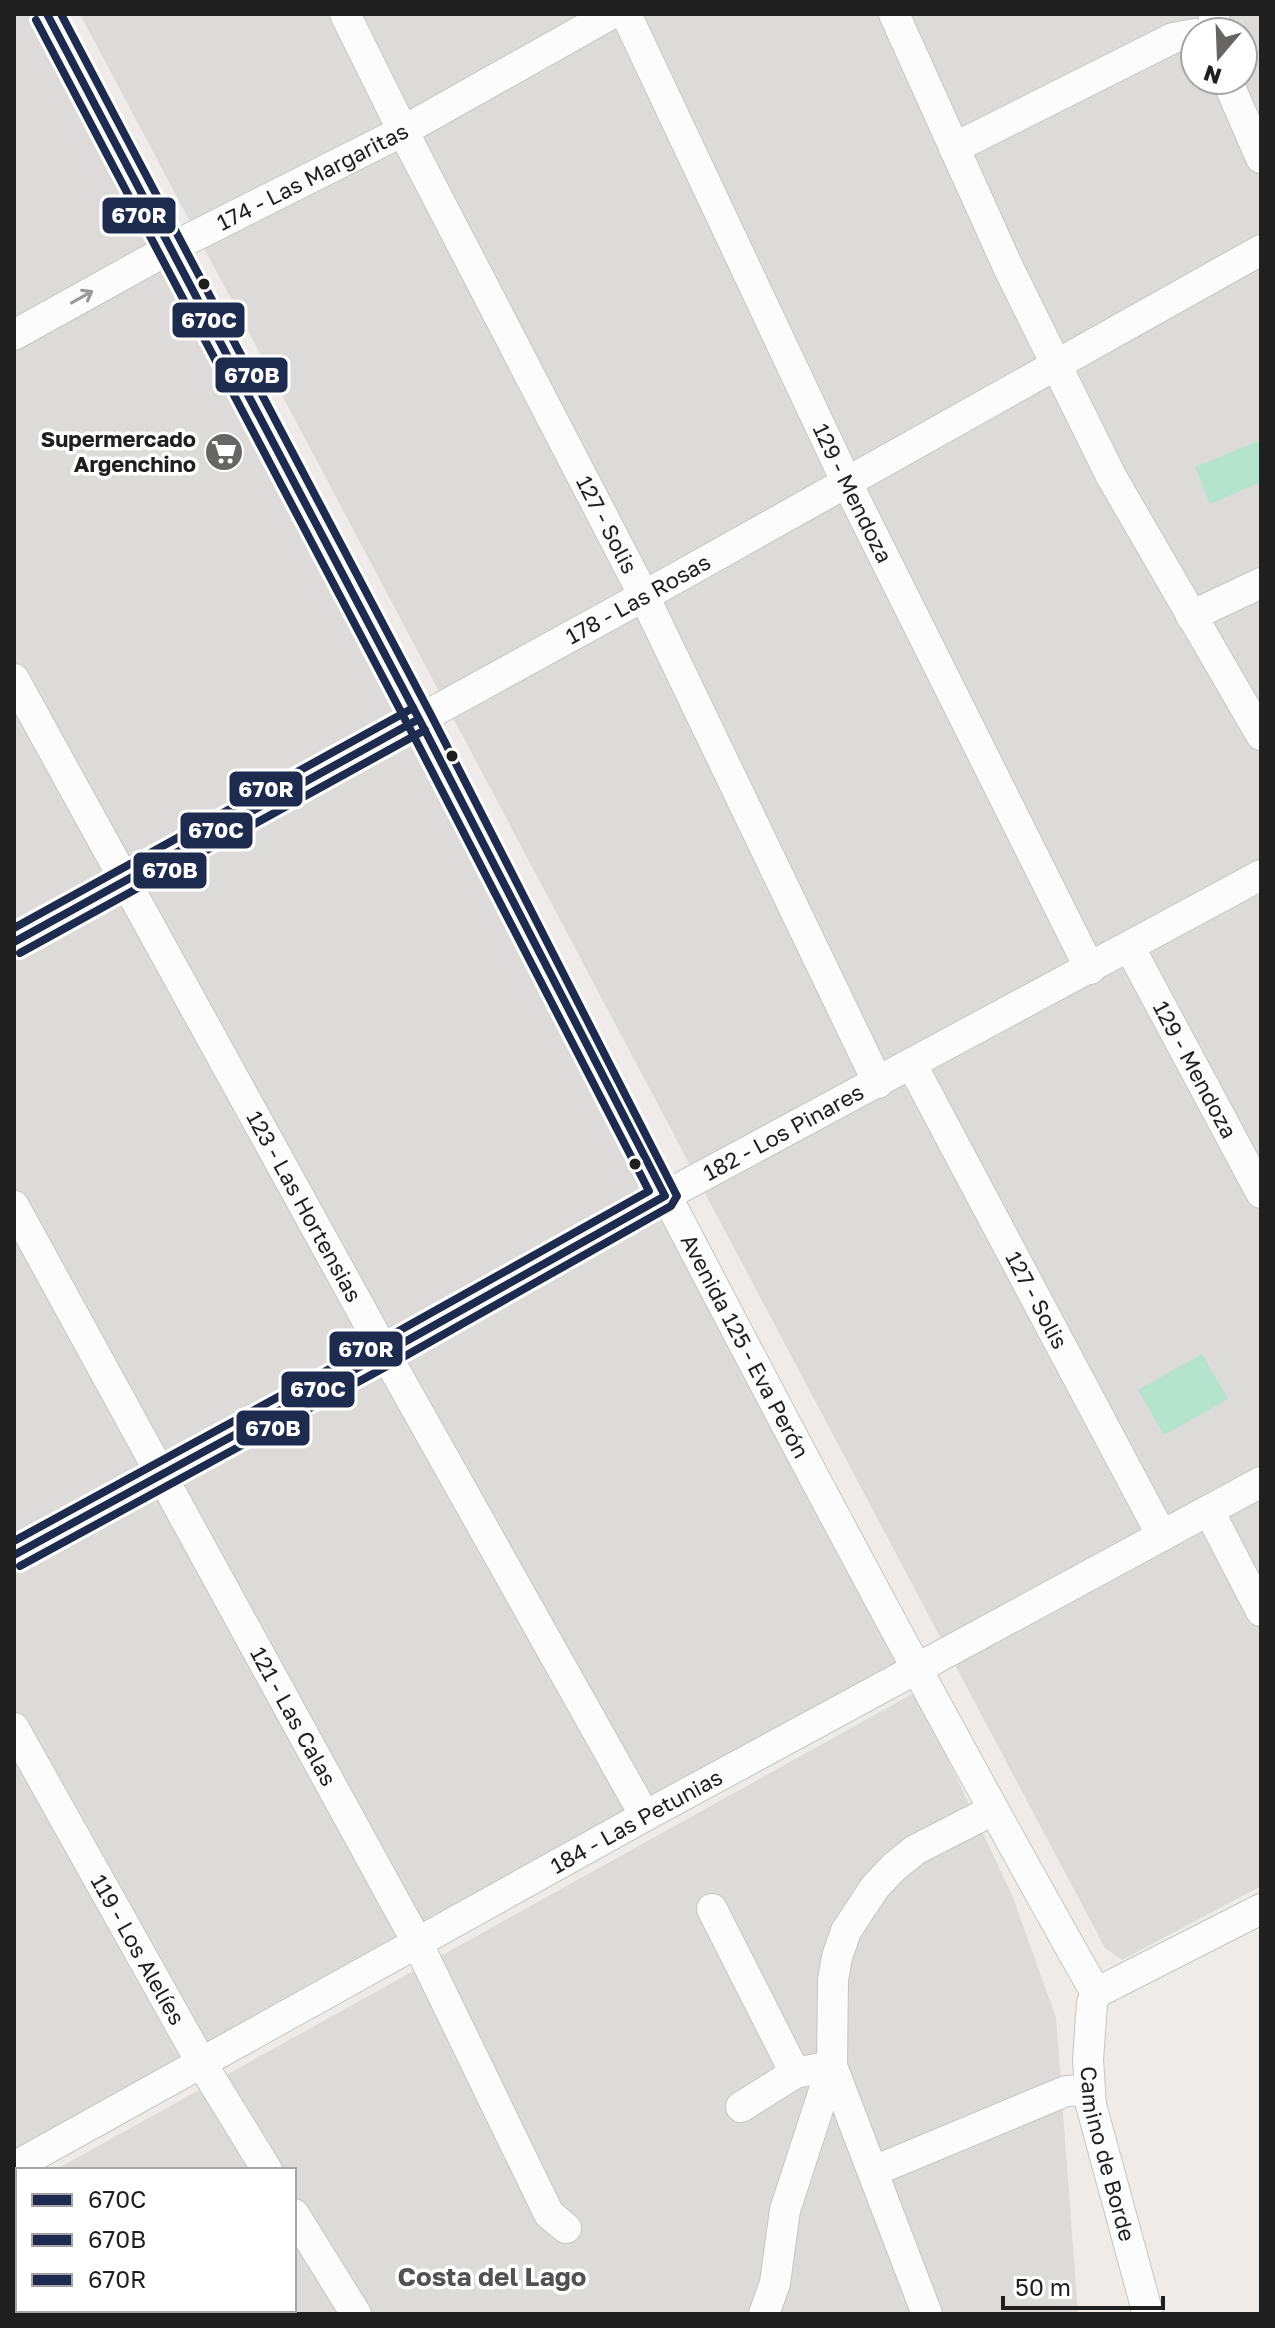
<svg xmlns="http://www.w3.org/2000/svg" width="1275" height="2328" font-family="'Golos Text',sans-serif">
<style>
.residential{fill:#dddbd9;fill-rule:evenodd}
.pitch{fill:#b4e3ce}
.lines{fill:none;stroke-linecap:round;stroke-linejoin:round}
.minor-casing{stroke:#c6c5c4;stroke-width:32}
.minor{stroke:#fcfcfc;stroke-width:30}
.bus-1-casing{stroke:#fff;stroke-width:14}
.bus-2-casing{stroke:#fff;stroke-width:14}
.bus-3-casing{stroke:#fff;stroke-width:14}
.bus-1{stroke:#1d2b4f;stroke-width:8}
.bus-2{stroke:#1d2b4f;stroke-width:8}
.bus-3{stroke:#1d2b4f;stroke-width:8}
.oneway{stroke:#999}
.bus-dot{fill:#1f1f1f;stroke:#fff;stroke-width:3}
.labels{text-anchor:middle;stroke-width:7;stroke-linejoin:round;paint-order:stroke}
.street-label{font-size:22px;fill:#1f1f1f;stroke:#fff}
.poi-label{font-size:22px;font-weight:bold;fill:#1f1f1f;stroke:#fff;text-anchor:end}
.quarter-label{font-size:26px;font-weight:bold;fill:#525252;stroke:#fff}
.line-badge{stroke:#fff;stroke-width:3}
.badge-label{font-size:22px;text-anchor:middle;font-weight:bold;fill:#fff}
</style>
<rect width="100%" height="100%" fill="#eeebe8"/>
<path class="residential" d="M 14,14 L 32,14 L 897,1666 L 14,2150 Z
M 80,14 L 1261,14 L 1261,1886 L 1122,1960 L 1105,1948 ZM 1195,32 L 1243,32 L 1243,80 L 1195,80 Z
M 916,1692 L 1012,1895 L 1056,2018 L 1078,2314 L 14,2314 L 14,2193 L 18,2191 L 18,2310 L 294,2310 L 294,2170 L 55,2170 Z"/>
<path class="pitch" d="M 1261,440 L 1261,482 L 1210,504 L 1195,467 Z
M 1202,1354 L 1228,1399 L 1164,1435 L 1138,1390 Z"/>
<g class="lines">
<defs>
<g id="minor">
<path id="s1" d="M 47,14 C 172,249 297,484 420,721 C 641,1147 859,1574 1096,1993"/>
<path id="s2" d="M 345,14 L 403,131 L 644,596 L 878,1083"/>
<path id="s3" d="M 626,14 L 846,481 L 1090,969"/>
<path d="M 894,14 L 1009,269 L 1111,476 L 1261,735"/>
<path d="M 1213,32 L 1214,14"/>
<path d="M 1227,80 L 1261,158"/>
<path d="M 954,148 L 1173,38 L 1195,34"/>
<path id="s4" d="M 14,335 L 171,248 L 403,131 L 611,14"/>
<path d="M 1191,616 L 1261,583"/>
<path id="s5" d="M 14,679 L 385,1353 L 645,1816"/>
<path id="s6" d="M 14,942 L 644,596 L 1261,250"/>
<path id="s7" d="M 1130,948 L 1261,1193"/>
<path id="s8" d="M 912,1065 L 1162,1536"/>
<path id="s9" d="M 14,1206 L 417,1942 L 549,2214 L 566,2228"/>
<path d="M 1209,1511 L 1261,1611"/>
<path id="s10" d="M 14,1555 L 385,1353 L 665,1196 L 1261,875"/>
<path id="s11" d="M 14,1728 L 202,2064 L 267,2170"/>
<path d="M 712,1909 L 795,2073 L 832,2066"/>
<path id="s12" d="M 1096,1993 L 1092,2003 L 1088,2060 L 1091,2105 L 1148,2314"/>
<path d="M 1096,1993 L 1261,1909"/>
<path d="M 741,2107 L 795,2073"/>
<path id="s13" d="M 14,2167 L 645,1816 L 1261,1482"/>
<path d="M 874,2171 L 1066,2091 L 1089,2090"/>
<path d="M 294,2214 L 356,2314"/>
<path d="M 14,2255 L 18,2262"/>
<path d="M 45,2310 L 48,2314"/>
<path d="M 764,2314 L 775,2283 L 785,2210 L 832,2066"/>
<path d="M 927,2314 L 832,2066 L 833,1980 L 837,1957 L 846,1931 L 875,1887 L 894,1867 L 915,1850 L 993,1810"/>
</g>
</defs>
<use href="#minor" class="minor-casing"/>
<use href="#minor" class="minor"/>
<defs>
<path id="bus-1" d="M 14,942 L 419,719
M 14,1555 L 385,1353 L 665,1196 L 419,719 L 47,14"/>
<path id="bus-2" d="M 20,953 L 425,730
M 20,1566 L 391,1364 L 671,1206 L 677,1196 L 430,713 L 61,14"/>
<path id="bus-3" d="M 14,928 L 413,708
M 14,1541 L 379,1342 L 649,1191 L 408,725 L 36,20"/>
</defs>
<use href="#bus-1" class="bus-1-casing"/>
<use href="#bus-2" class="bus-2-casing"/>
<use href="#bus-3" class="bus-3-casing"/>
<use href="#bus-1" class="bus-1"/>
<use href="#bus-2" class="bus-2"/>
<use href="#bus-3" class="bus-3"/>
</g>
<defs><path id="oneway-shaft" d="M-6 0H5M1.5-3L5.5 0L1.5 3" fill="none" stroke-width="1.6" stroke-linecap="round" stroke-linejoin="round" transform="scale(2)"/></defs>
<use class="oneway" href="#oneway-shaft" transform="translate(82 297) rotate(-29)"/>
<defs>
<symbol id="supermarket-disc" viewBox="-11 -11 22 22"><circle r="9.5" fill="#676665" stroke="#fff"/><path d="M-6-5.5h2.5l.6 2H6L4.5 2H-2.5L-4.4-4H-6ZM-1.5 3.2a1.3 1.3 0 1 0 .1 0ZM3 3.2a1.3 1.3 0 1 0 .1 0Z" fill="#fff"/></symbol>
</defs>
<g fill-rule="evenodd">
<use href="#supermarket-disc" x="202" y="430" width="44" height="44"/>
</g>
<g class="bus-dot">
<circle cx="204" cy="284" r="7"/>
<circle cx="452" cy="756" r="7"/>
<circle cx="635" cy="1164" r="7"/>
</g>
<g class="labels">
<g class="street-label">
<text dy="8" stroke="none"><textPath href="#s4" startOffset="338">174 - Las Margaritas</textPath></text>
<text dy="8" stroke="none"><textPath href="#s3" startOffset="530">129 - Mendoza</textPath></text>
<text dy="8" stroke="none"><textPath href="#s2" startOffset="574">127 - Solis</textPath></text>
<text dy="8" stroke="none"><textPath href="#s6" startOffset="712">178 - Las Rosas</textPath></text>
<text dy="8" stroke="none"><textPath href="#s7" startOffset="138">129 - Mendoza</textPath></text>
<text dy="8" stroke="none"><textPath href="#s10" startOffset="878">182 - Los Pinares</textPath></text>
<text dy="8" stroke="none"><textPath href="#s5" startOffset="602">123 - Las Hortensias</textPath></text>
<text dy="8" stroke="none"><textPath href="#s8" startOffset="266">127 - Solis</textPath></text>
<text dy="8" stroke="none"><textPath href="#s1" startOffset="1504">Avenida 125 - Eva Perón</textPath></text>
<text dy="8" stroke="none"><textPath href="#s9" startOffset="582">121 - Las Calas</textPath></text>
<text dy="8" stroke="none"><textPath href="#s13" startOffset="712">184 - Las Petunias</textPath></text>
<text dy="8" stroke="none"><textPath href="#s11" startOffset="254">119 - Los Alelíes</textPath></text>
<text dy="8" stroke="none"><textPath href="#s12" startOffset="164">Camino de Borde</textPath></text>
</g>
<g class="poi-label">
<text x="196" y="447">Supermercado<tspan x="196" dy="25">Argenchino</tspan></text>
</g>
<g class="quarter-label">
<text x="492" y="2286">Costa del Lago</text>
</g>
</g>
<g class="line-badge">
<rect x="101" y="196" width="76" height="39" rx="8" fill="#1d2b4f"/>
<rect x="171" y="301" width="75" height="38" rx="8" fill="#1d2b4f"/>
<rect x="214" y="356" width="75" height="38" rx="8" fill="#1d2b4f"/>
<rect x="228" y="770" width="76" height="38" rx="8" fill="#1d2b4f"/>
<rect x="179" y="811" width="75" height="39" rx="8" fill="#1d2b4f"/>
<rect x="132" y="851" width="76" height="39" rx="8" fill="#1d2b4f"/>
<rect x="328" y="1330" width="76" height="38" rx="8" fill="#1d2b4f"/>
<rect x="280" y="1370" width="76" height="39" rx="8" fill="#1d2b4f"/>
<rect x="235" y="1409" width="76" height="38" rx="8" fill="#1d2b4f"/>
</g>
<g class="badge-label">
<text x="139" y="223">670R</text>
<text x="209" y="328">670C</text>
<text x="252" y="383">670B</text>
<text x="266" y="797">670R</text>
<text x="216" y="838">670C</text>
<text x="170" y="878">670B</text>
<text x="366" y="1357">670R</text>
<text x="318" y="1397">670C</text>
<text x="273" y="1436">670B</text>
</g>
<rect width="1275" height="2328" fill="none" stroke="#1f1f1f" stroke-width="32"/>
<rect x="16" y="2168" width="280" height="144" fill="#ffffff" stroke="#a5a5a5" stroke-width="2"/>
<rect x="32" y="2194" width="40" height="12" fill="#1d2b4f" stroke="#a5a5a5" stroke-width="2"/>
<text x="88" y="2208" font-size="24" fill="#1f1f1f">670C</text>
<rect x="32" y="2234" width="40" height="12" fill="#1d2b4f" stroke="#a5a5a5" stroke-width="2"/>
<text x="88" y="2248" font-size="24" fill="#1f1f1f">670B</text>
<rect x="32" y="2274" width="40" height="12" fill="#1d2b4f" stroke="#a5a5a5" stroke-width="2"/>
<text x="88" y="2288" font-size="24" fill="#1f1f1f">670R</text>
<g transform="translate(1219 56) rotate(199)"><circle r="38" fill="#ffffff" stroke="#a5a5a5" stroke-width="2"/>
<path d="M0-6L14 30L0 20L-14 30Z" fill="#676665"/>
<text y="-12" font-size="22" font-weight="bold" text-anchor="middle" fill="#1f1f1f">N</text>
</g>
<path d="M1003 2296v12h160v-12" fill="none" stroke="#1f1f1f" stroke-width="4"/>
<text x="1015" y="2296" font-size="24" fill="#1f1f1f" stroke="#ffffff" stroke-width="6" paint-order="stroke">50 m</text>
</svg>
